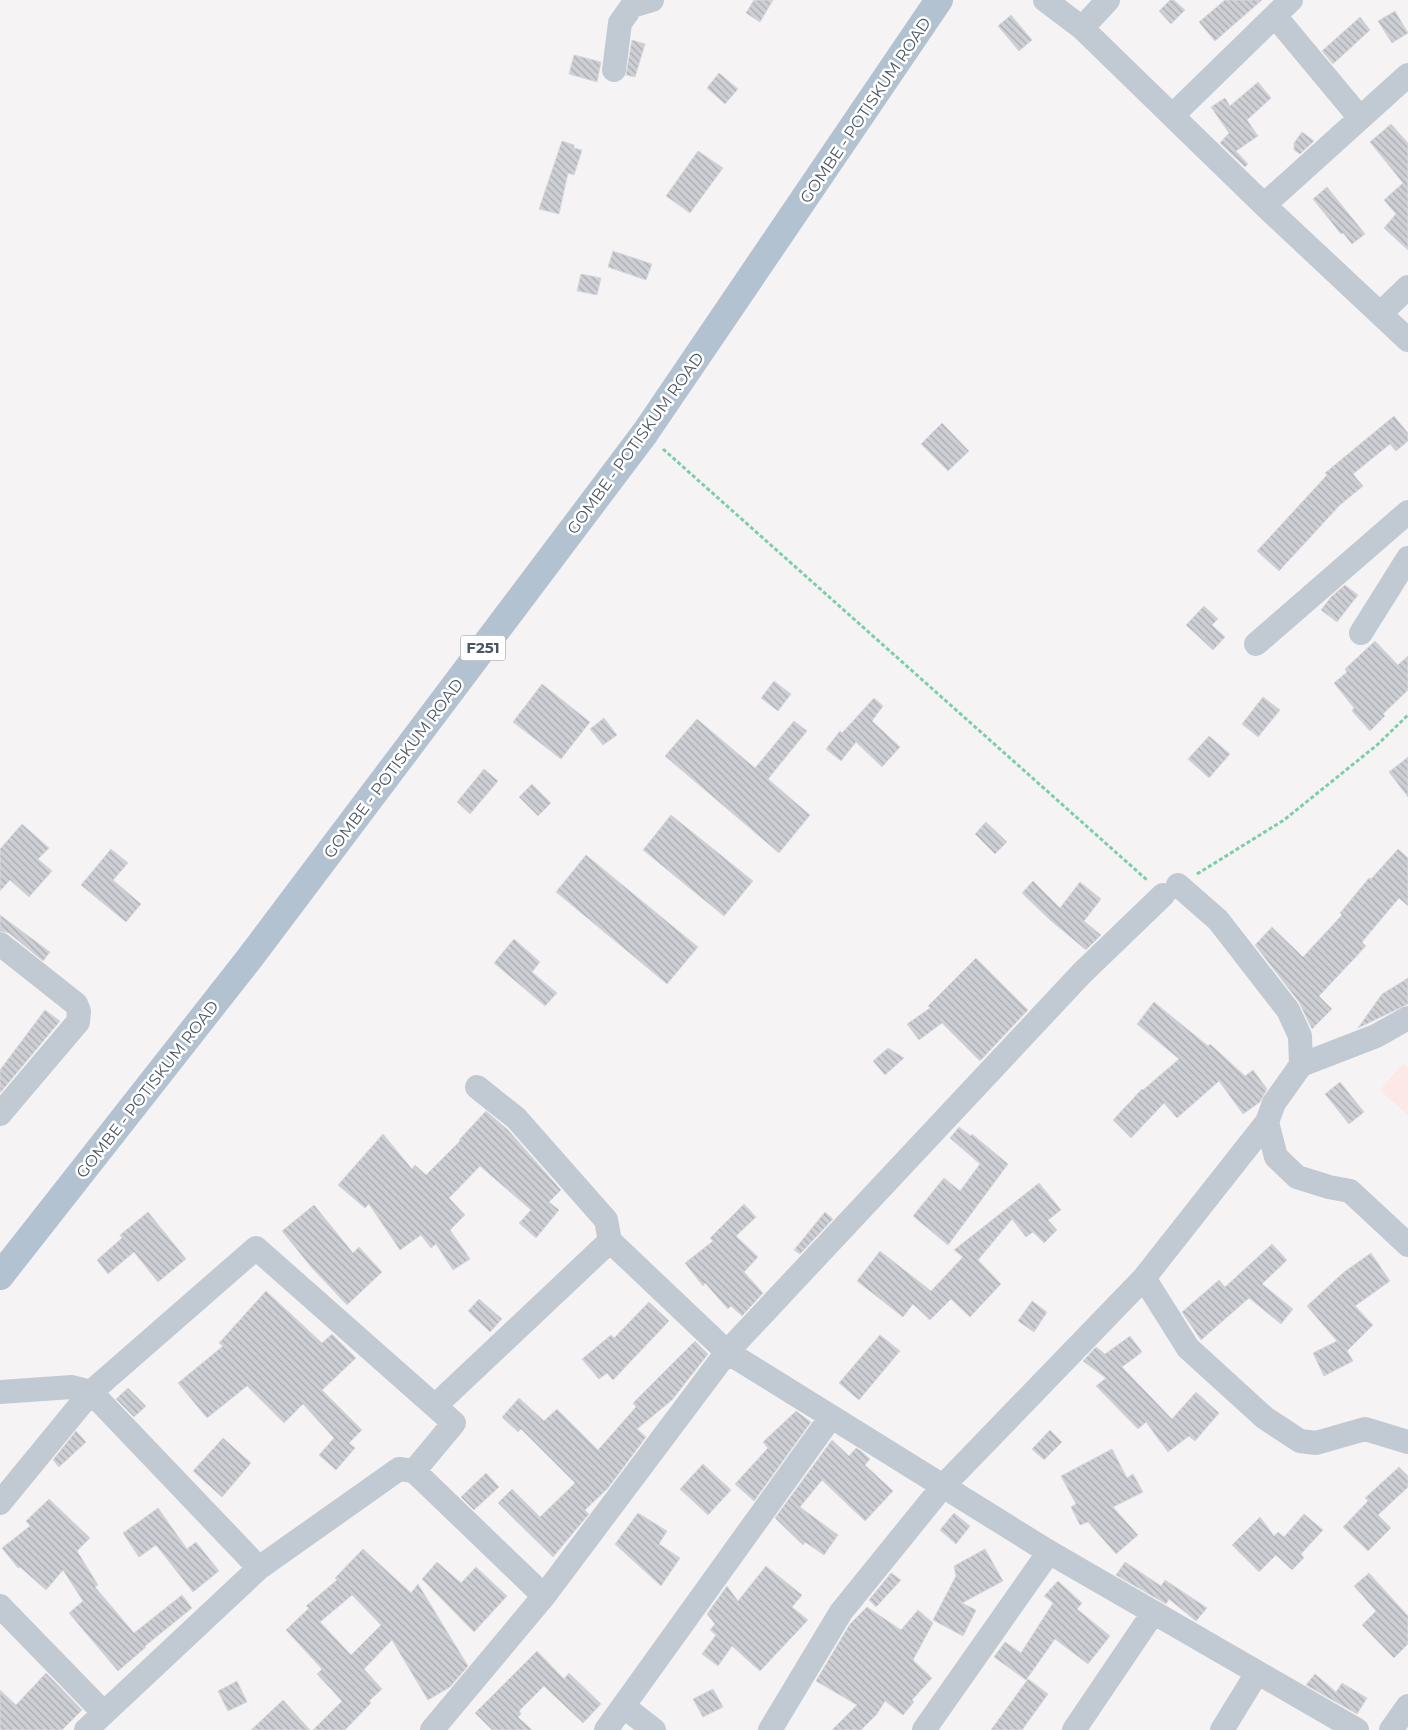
<svg xmlns="http://www.w3.org/2000/svg" width="1408" height="1730" font-family="Montserrat,sans-serif">
<style>
.medical{fill:#fce8e6}
.building{fill:url(#building-back-hatch);stroke:#d7d9de;fill-rule:evenodd}
.lines{fill:none;stroke-linecap:round;stroke-linejoin:round}
.path{stroke:#7ad0a6;stroke-width:3;stroke-dasharray:4 2.5;stroke-linecap:butt}
.minor{stroke:#c1cad2;stroke-width:24}
.major{stroke:#b3c2d1;stroke-width:28}
.labels{text-anchor:middle;stroke-width:5;stroke-linejoin:round;paint-order:stroke}
.shield{fill:#fff;stroke:#808990;stroke-width:1}
.shield-label{font-size:15px;font-weight:bold;fill:#4a5661}
.street-label{font-size:16px;fill:#4a5661;stroke:#fff}
</style>
<defs>
<pattern id="building-back-hatch" width="6" height="6" patternUnits="userSpaceOnUse" patternTransform="scale(1.25)"><rect width="6" height="6" fill="#cdcfd5"/><path d="M-1 5l2 2M0 0l6 6M5-1l2 2" fill="none" stroke="#a8abb0"/></pattern>
</defs>
<rect width="100%" height="100%" fill="#f5f3f3"/>
<path class="medical" d="M 1403,1064 L 1408,1068 L 1408,1115 L 1380,1090 Z"/>
<path class="building" d="M 754,0 L 773,0 L 760,22 L 746,13 Z
M 1170,0 L 1174,0 L 1185,10 L 1171,24 L 1159,11 Z
M 1225,0 L 1262,0 L 1215,41 L 1199,22 Z
M 1395,11 L 1408,33 L 1392,43 L 1378,21 Z
M 1011,15 L 1032,40 L 1019,51 L 998,26 Z
M 1360,17 L 1370,30 L 1333,64 L 1322,51 Z
M 632,40 L 645,44 L 635,77 L 626,75 Z
M 574,55 L 601,62 L 597,82 L 569,74 Z
M 719,73 L 738,89 L 725,104 L 707,88 Z
M 1258,82 L 1271,98 L 1247,120 L 1258,136 L 1236,151 L 1248,164 L 1245,167 L 1220,143 L 1229,133 L 1211,107 L 1225,98 L 1230,106 Z
M 1391,124 L 1408,143 L 1408,250 L 1384,228 L 1396,214 L 1384,200 L 1403,183 L 1370,142 Z
M 1302,132 L 1314,141 L 1300,154 L 1294,150 L 1294,143 Z
M 562,141 L 574,145 L 574,148 L 582,150 L 574,175 L 568,173 L 559,214 L 539,209 Z
M 698,151 L 723,168 L 690,213 L 666,196 Z
M 1327,187 L 1365,234 L 1352,244 L 1343,233 L 1341,234 L 1313,199 Z
M 613,251 L 652,264 L 646,280 L 608,267 Z
M 581,274 L 601,278 L 597,295 L 577,291 Z
M 1394,416 L 1408,433 L 1408,441 L 1396,451 L 1390,444 L 1353,474 L 1363,486 L 1340,505 L 1279,571 L 1257,551 L 1327,475 L 1325,473 Z
M 942,423 L 969,451 L 948,471 L 921,444 Z
M 1345,585 L 1358,595 L 1337,622 L 1321,610 L 1331,597 Z
M 1204,606 L 1218,619 L 1212,625 L 1225,637 L 1213,650 L 1186,625 Z
M 1375,641 L 1398,665 L 1408,656 L 1408,690 L 1383,714 L 1385,716 L 1370,731 L 1352,711 L 1354,708 L 1334,683 L 1347,672 L 1345,669 Z
M 774,681 L 791,694 L 778,711 L 761,698 Z
M 542,684 L 590,722 L 561,759 L 513,722 Z
M 1263,697 L 1280,710 L 1258,737 L 1242,724 Z
M 874,698 L 883,706 L 872,721 L 900,747 L 882,767 L 856,742 L 841,761 L 826,749 L 840,731 L 842,733 Z
M 604,718 L 617,735 L 603,745 L 590,729 Z
M 697,719 L 755,768 L 794,721 L 807,731 L 768,779 L 810,815 L 779,853 L 665,756 Z
M 1209,736 L 1230,754 L 1209,778 L 1188,759 Z
M 1408,757 L 1408,797 L 1389,772 Z
M 484,769 L 498,781 L 470,814 L 457,802 Z
M 532,784 L 551,803 L 538,816 L 519,797 Z
M 671,815 L 753,881 L 724,916 L 643,850 Z
M 986,822 L 1007,842 L 995,854 L 975,834 Z
M 22,824 L 49,848 L 38,859 L 52,871 L 29,897 L 10,880 L 0,891 L 0,849 Z
M 111,849 L 128,863 L 113,880 L 141,904 L 126,922 L 81,885 Z
M 1398,849 L 1408,858 L 1408,906 L 1399,898 L 1362,942 L 1366,946 L 1319,996 L 1332,1009 L 1312,1029 L 1299,1002 L 1255,945 L 1272,927 L 1303,957 L 1342,915 L 1340,913 L 1369,878 L 1371,879 Z
M 586,855 L 698,947 L 667,984 L 556,892 Z
M 1033,881 L 1060,908 L 1080,882 L 1101,899 L 1084,921 L 1101,935 L 1086,950 L 1050,920 L 1022,893 Z
M 0,915 L 50,952 L 43,961 L 9,933 L 0,931 Z
M 514,939 L 540,962 L 532,972 L 557,993 L 545,1006 L 494,963 Z
M 976,958 L 1028,1010 L 980,1061 L 942,1023 L 919,1040 L 907,1024 L 930,1008 L 928,1006 Z
M 1408,978 L 1408,1004 L 1358,1028 L 1382,994 Z
M 1154,1002 L 1208,1046 L 1210,1044 L 1245,1076 L 1253,1070 L 1267,1089 L 1260,1102 L 1243,1114 L 1219,1081 L 1177,1118 L 1164,1103 L 1131,1138 L 1113,1120 L 1142,1089 L 1143,1090 L 1179,1059 L 1137,1024 Z
M 45,1010 L 60,1021 L 0,1093 L 0,1070 Z
M 888,1048 L 904,1058 L 885,1075 L 873,1061 Z
M 1340,1082 L 1364,1112 L 1349,1124 L 1325,1094 Z
M 486,1111 L 508,1130 L 561,1190 L 549,1202 L 559,1210 L 536,1238 L 519,1223 L 531,1210 L 480,1166 L 449,1198 L 465,1215 L 450,1230 L 470,1259 L 453,1270 L 436,1244 L 431,1248 L 421,1235 L 400,1250 L 369,1204 L 365,1208 L 338,1185 L 383,1134 L 412,1169 L 415,1165 L 426,1175 L 460,1141 L 459,1140 Z
M 959,1127 L 971,1136 L 972,1134 L 1008,1164 L 948,1245 L 913,1216 L 944,1178 L 960,1191 L 980,1164 L 950,1138 Z
M 1039,1183 L 1061,1210 L 1048,1220 L 1057,1230 L 1044,1243 L 1033,1232 L 1026,1237 L 1012,1219 L 978,1260 L 1001,1284 L 970,1317 L 951,1299 L 930,1320 L 913,1304 L 903,1317 L 857,1281 L 880,1251 L 931,1291 L 963,1257 L 954,1250 Z
M 744,1204 L 756,1217 L 736,1236 L 758,1257 L 744,1272 L 763,1293 L 742,1316 L 731,1306 L 728,1309 L 705,1283 L 703,1286 L 685,1263 L 713,1241 L 710,1238 Z
M 314,1205 L 353,1253 L 359,1247 L 382,1272 L 347,1305 L 312,1268 L 282,1231 Z
M 148,1212 L 186,1259 L 158,1282 L 134,1252 L 108,1274 L 97,1260 L 122,1238 L 120,1235 Z
M 825,1212 L 833,1219 L 800,1254 L 794,1250 Z
M 1272,1244 L 1287,1260 L 1262,1284 L 1293,1309 L 1281,1324 L 1249,1298 L 1201,1340 L 1182,1312 L 1219,1280 L 1225,1287 Z
M 1371,1253 L 1390,1281 L 1355,1306 L 1373,1325 L 1347,1351 L 1353,1361 L 1324,1376 L 1313,1353 L 1337,1341 L 1307,1306 L 1344,1272 Z
M 266,1291 L 322,1343 L 332,1334 L 356,1358 L 322,1390 L 362,1430 L 349,1443 L 355,1448 L 336,1470 L 319,1455 L 334,1438 L 303,1404 L 284,1423 L 247,1386 L 207,1418 L 178,1383 L 223,1346 L 219,1343 Z
M 479,1299 L 502,1319 L 490,1332 L 468,1311 Z
M 1032,1301 L 1047,1312 L 1034,1332 L 1018,1321 Z
M 649,1302 L 669,1321 L 613,1380 L 607,1373 L 599,1379 L 582,1359 L 611,1335 L 614,1338 Z
M 880,1335 L 900,1351 L 859,1400 L 839,1383 Z
M 1130,1336 L 1142,1352 L 1122,1367 L 1172,1419 L 1196,1392 L 1219,1413 L 1195,1441 L 1189,1436 L 1168,1452 L 1146,1422 L 1138,1429 L 1096,1386 L 1106,1378 L 1083,1361 L 1096,1347 L 1105,1354 Z
M 695,1341 L 708,1354 L 672,1400 L 637,1429 L 646,1437 L 608,1488 L 585,1510 L 589,1514 L 553,1557 L 498,1503 L 512,1489 L 540,1517 L 575,1483 L 521,1429 L 518,1432 L 502,1417 L 519,1398 L 544,1421 L 557,1409 L 598,1450 L 636,1407 L 633,1403 Z
M 128,1388 L 146,1406 L 134,1417 L 116,1399 Z
M 796,1411 L 811,1422 L 754,1501 L 735,1484 L 768,1448 L 763,1442 Z
M 1050,1430 L 1062,1442 L 1044,1460 L 1032,1449 Z
M 76,1431 L 86,1442 L 59,1467 L 53,1460 Z
M 223,1438 L 251,1463 L 222,1497 L 193,1471 Z
M 832,1440 L 849,1456 L 856,1448 L 861,1451 L 870,1459 L 865,1465 L 893,1491 L 865,1521 L 822,1480 L 800,1507 L 838,1535 L 824,1555 L 805,1542 L 803,1545 L 775,1518 Z
M 1112,1449 L 1127,1478 L 1133,1474 L 1143,1492 L 1113,1507 L 1138,1535 L 1116,1554 L 1088,1522 L 1080,1525 L 1071,1507 L 1076,1504 L 1061,1476 Z
M 703,1464 L 731,1490 L 708,1515 L 680,1489 Z
M 1399,1467 L 1408,1476 L 1408,1487 L 1378,1515 L 1391,1528 L 1368,1551 L 1343,1527 L 1368,1501 L 1365,1498 Z
M 486,1473 L 499,1487 L 474,1510 L 461,1497 Z
M 49,1499 L 90,1538 L 77,1551 L 98,1585 L 95,1587 L 134,1633 L 182,1595 L 192,1608 L 145,1646 L 146,1647 L 118,1671 L 69,1613 L 83,1601 L 63,1570 L 46,1590 L 20,1567 L 18,1568 L 2,1548 L 30,1526 L 26,1521 Z
M 158,1508 L 187,1549 L 196,1542 L 219,1571 L 193,1592 L 156,1545 L 139,1557 L 123,1533 Z
M 638,1513 L 667,1531 L 659,1544 L 680,1558 L 661,1586 L 615,1544 Z
M 954,1513 L 970,1526 L 956,1544 L 940,1530 Z
M 1304,1514 L 1323,1530 L 1301,1554 L 1304,1558 L 1292,1570 L 1276,1555 L 1259,1572 L 1232,1545 L 1260,1517 L 1274,1536 L 1278,1532 L 1284,1537 Z
M 363,1549 L 411,1593 L 418,1584 L 468,1666 L 450,1687 L 428,1700 L 392,1640 L 364,1669 L 382,1689 L 369,1701 L 371,1703 L 345,1730 L 313,1730 L 342,1701 L 317,1674 L 322,1669 L 286,1630 L 309,1608 L 306,1606 L 337,1580 L 335,1578 ZM 352,1595 L 381,1625 L 351,1655 L 320,1622 Z
M 985,1549 L 1003,1581 L 962,1603 L 976,1610 L 963,1636 L 933,1620 L 956,1576 L 954,1566 Z
M 437,1562 L 461,1583 L 476,1567 L 507,1596 L 474,1632 L 422,1579 Z
M 1125,1562 L 1161,1586 L 1165,1580 L 1207,1608 L 1196,1621 L 1169,1599 L 1166,1604 L 1116,1575 Z
M 766,1566 L 802,1595 L 792,1607 L 808,1620 L 760,1671 L 732,1646 L 718,1666 L 702,1654 L 716,1635 L 710,1630 L 715,1624 L 707,1614 L 727,1586 L 738,1601 Z
M 891,1573 L 901,1580 L 876,1607 L 869,1600 Z
M 1369,1573 L 1408,1616 L 1408,1644 L 1394,1658 L 1362,1625 L 1376,1611 L 1354,1586 Z
M 1058,1581 L 1082,1603 L 1077,1609 L 1110,1636 L 1088,1664 L 1055,1639 L 1026,1680 L 994,1657 L 1005,1642 L 1021,1653 L 1053,1603 L 1044,1596 Z
M 867,1607 L 901,1630 L 918,1610 L 933,1623 L 913,1660 L 932,1678 L 912,1700 L 914,1702 L 903,1715 L 885,1701 L 877,1714 L 861,1730 L 832,1730 L 857,1705 L 816,1681 L 850,1624 Z
M 537,1651 L 564,1679 L 569,1673 L 601,1704 L 583,1723 L 544,1686 L 519,1711 L 521,1714 L 518,1717 L 532,1730 L 492,1730 L 475,1713 Z
M 46,1673 L 82,1710 L 62,1730 L 0,1730 L 0,1690 L 16,1705 Z
M 1315,1674 L 1336,1692 L 1342,1683 L 1367,1698 L 1357,1714 L 1306,1685 Z
M 1028,1679 L 1048,1694 L 1022,1730 L 991,1730 Z
M 237,1681 L 247,1702 L 228,1711 L 218,1691 Z
M 713,1689 L 723,1707 L 703,1717 L 693,1699 Z
M 283,1700 L 310,1730 L 251,1730 Z"/>
<g class="lines">
<path class="path" d="M 663,449 L 1147,880
M 1197,874 L 1284,820 L 1377,745 L 1408,715"/>
<path class="minor" d="M 1045,0 L 1082,28 L 1264,205 L 1408,340
M 1275,16 L 1360,118
M 1082,28 L 1108,0
M 614,70 L 620,23 L 632,6 L 652,0
M 1173,115 L 1291,0
M 1264,205 L 1408,75
M 1381,313 L 1408,287
M 1361,633 L 1408,558
M 1256,644 L 1408,512
M 1178,885 L 1218,920 L 1288,1010 L 1300,1036 L 1301,1065 L 1274,1103 L 1267,1122 L 1276,1157 L 1297,1177 L 1329,1187 L 1350,1191 L 1408,1245
M 0,944 L 76,1004 L 79,1011 L 78,1022 L 0,1114
M 1301,1065 L 1376,1036 L 1408,1018
M 477,1087 L 516,1118 L 606,1220 L 610,1241 L 727,1352 L 1049,1552 L 1357,1730
M 1144,1278 L 1188,1348 L 1265,1418 L 1300,1441 L 1316,1443 L 1365,1429 L 1408,1442
M 0,1392 L 72,1387 L 91,1392 L 259,1568
M 435,1406 L 610,1241
M 0,1503 L 91,1392 L 256,1248 L 454,1423 L 414,1471
M 0,1606 L 104,1713
M 623,1706 L 654,1730
M 86,1730 L 259,1568 L 399,1469 L 414,1471 L 544,1596
M 432,1730 L 544,1596 L 727,1352 L 1082,973 L 1163,895
M 606,1730 L 831,1417
M 770,1730 L 841,1612 L 943,1486 L 1144,1278 L 1267,1122
M 924,1730 L 1049,1552
M 1074,1730 L 1153,1613
M 1222,1730 L 1257,1673
M 1391,1730 L 1408,1706"/>
<path class="major" d="M 0,1276 L 249,959 L 645,433 L 939,0"/>
</g>
<g class="labels">
<rect class="shield" x="460.5" y="635.5" width="45" height="25" rx="4"/>
<g class="shield-label">
<text x="483" y="653">F251</text>
</g>
<g class="street-label">
<text transform="translate(865 110) rotate(-56)" y="6">GOMBE - POTISKUM ROAD</text>
<text transform="translate(635 443) rotate(-54)" y="6">GOMBE - POTISKUM ROAD</text>
<text transform="translate(393 768) rotate(-53)" y="6">GOMBE - POTISKUM ROAD</text>
<text transform="translate(147 1089) rotate(-52)" y="6">GOMBE - POTISKUM ROAD</text>
</g>
</g>
</svg>
